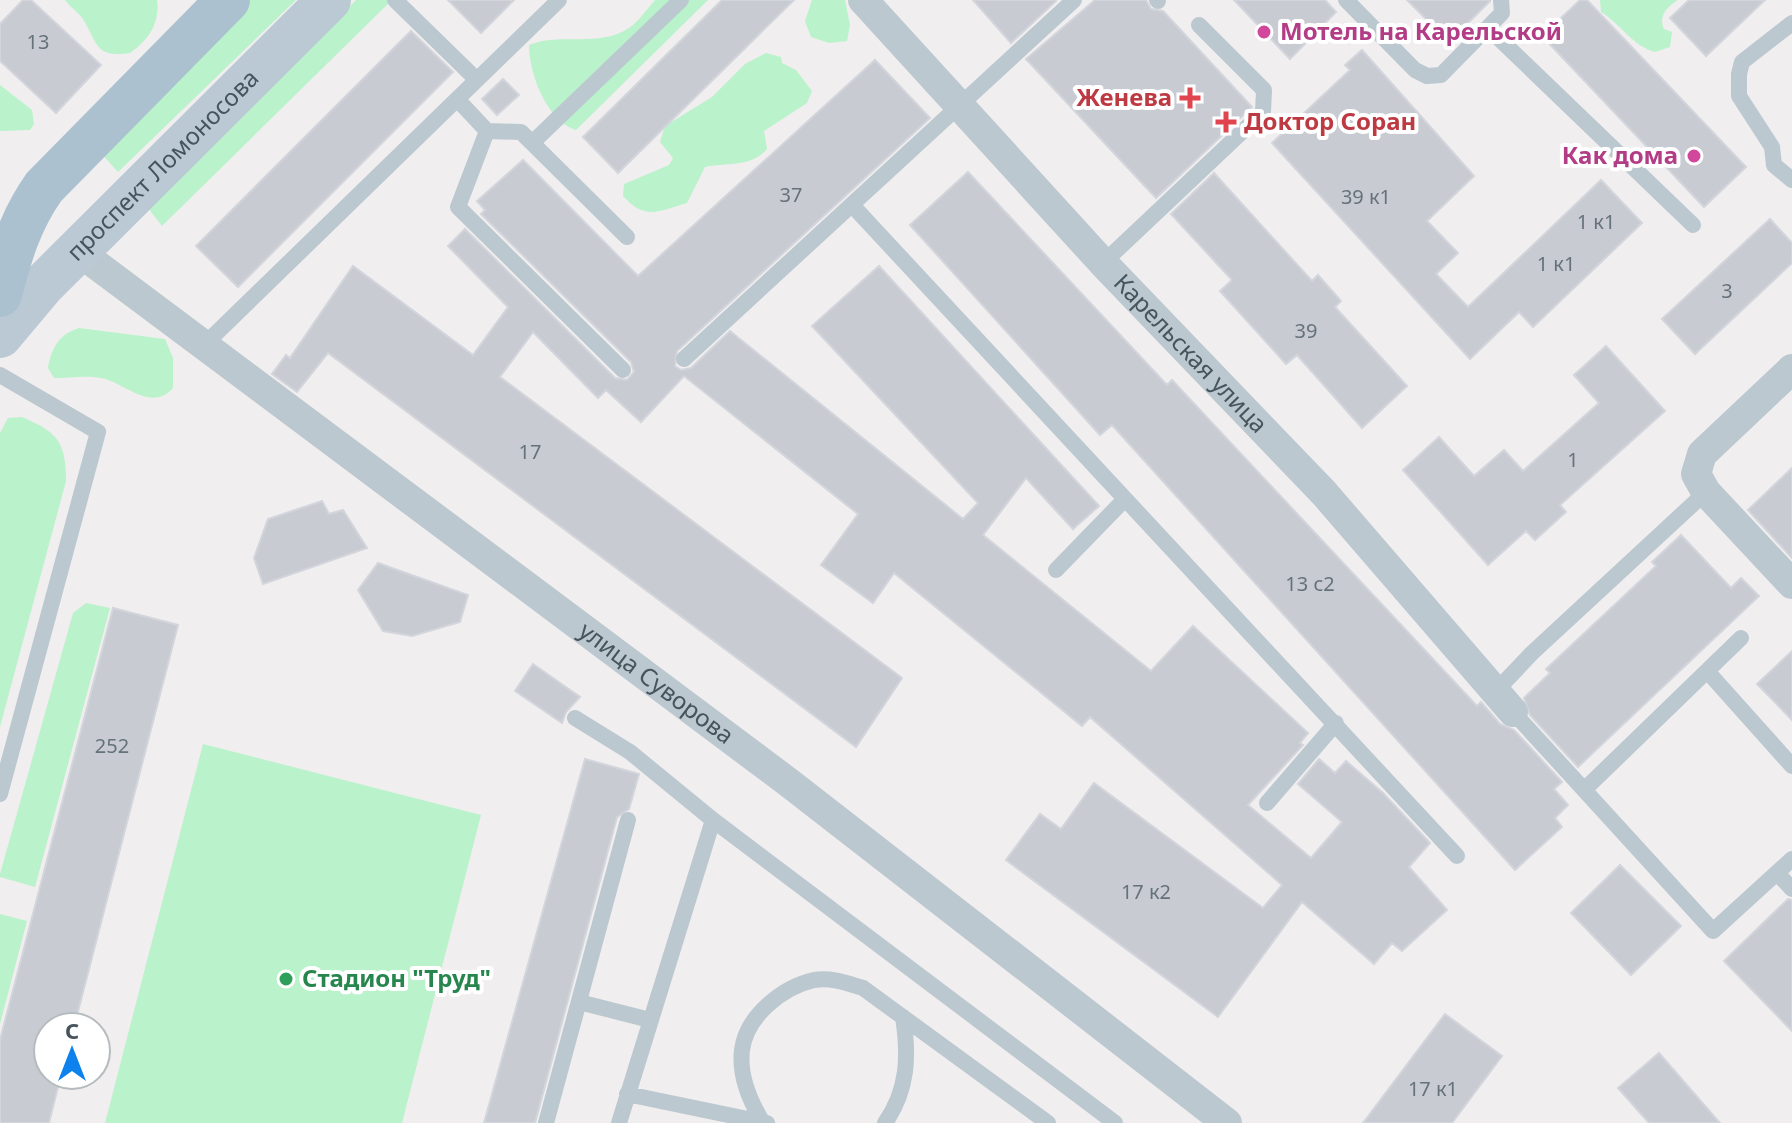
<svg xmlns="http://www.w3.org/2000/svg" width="1792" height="1123" font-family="'Noto Sans',sans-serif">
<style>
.green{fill:#baf2cb}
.building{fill:#c8ccd2;stroke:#d2d5db;stroke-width:2}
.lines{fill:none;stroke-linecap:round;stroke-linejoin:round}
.lane{stroke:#bbc8cf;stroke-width:16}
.street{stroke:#bbc8cf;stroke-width:30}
.secondary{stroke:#bbc9d4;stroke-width:44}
.primary{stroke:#acc1cf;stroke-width:44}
.hotel-dot{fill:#d1479c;stroke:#fff;stroke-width:3}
.health-dot{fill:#e0444e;stroke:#fff;stroke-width:3}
.leisure-dot{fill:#2e9e5b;stroke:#fff;stroke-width:3}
.labels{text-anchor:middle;stroke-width:8;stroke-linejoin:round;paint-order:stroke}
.number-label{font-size:20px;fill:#66727a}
.hotel-label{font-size:24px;font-weight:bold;fill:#b23c85;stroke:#fff;text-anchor:start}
.health-label{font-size:24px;font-weight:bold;fill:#be3a42;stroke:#fff;text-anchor:end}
.street-label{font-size:24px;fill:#45545d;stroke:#fff}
.leisure-label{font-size:24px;font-weight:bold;fill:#27864d;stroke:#fff;text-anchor:start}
</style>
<rect width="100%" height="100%" fill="#f1eeef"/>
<path class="green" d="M 65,0 L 157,0 C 160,23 149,40 130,53 C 95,58 98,44 83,19 C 78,12 70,7 65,0 Z
M 242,0 L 296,0 L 118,172 L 93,144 Z
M 356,0 L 392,0 L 162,226 L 148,208 Z
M 655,0 L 708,0 L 576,130 C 547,121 529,74 529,45 C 561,32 599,48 629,28 C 639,21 647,9 655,0 Z
M 812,0 L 845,0 L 850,25 L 847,41 L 829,43 L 811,37 L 805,21 Z
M 1600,0 L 1678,0 C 1667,7 1658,16 1664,29 L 1672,32 L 1670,47 L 1655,52 C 1632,46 1621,24 1601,12 Z
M 766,53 L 781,57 L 782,63 L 796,70 L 812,91 L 807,103 L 764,131 L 767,149 C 751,168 726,162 705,167 L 687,203 C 659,211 645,221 623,196 L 624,184 L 669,165 L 673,158 L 660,142 L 665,126 L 712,97 L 745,64 Z
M 0,85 L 32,110 L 34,124 L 30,130 L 0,131 Z
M 79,328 L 165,339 L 173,358 L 173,388 C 151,413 124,382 101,378 C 86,375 69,378 54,378 L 48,368 C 51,349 59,334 79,328 Z
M 22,417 C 57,432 66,441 66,481 L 0,727 L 0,433 L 8,418 Z
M 86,603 L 110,608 L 35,887 L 0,877 L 0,874 L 73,613 Z
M 203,744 L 481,815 L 402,1123 L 105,1123 Z
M 0,914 L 27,921 L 0,1024 Z"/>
<path class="building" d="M 23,0 L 31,0 L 101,65 L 56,113 L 0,61 L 0,24 Z
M 448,0 L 514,0 L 481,33 Z
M 722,0 L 794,0 L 618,173 L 583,137 Z
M 973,0 L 1055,0 L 1056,1 L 1011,43 Z
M 1095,0 L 1146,0 L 1151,9 L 1163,11 L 1252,107 L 1156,198 L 1026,59 Z
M 1234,0 L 1325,0 L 1336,12 L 1290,59 Z
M 1407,0 L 1490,0 L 1490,1 L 1449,42 Z
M 1580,0 L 1587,0 L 1746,167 L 1704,207 L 1542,36 Z
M 1689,0 L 1765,0 L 1706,56 L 1670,18 Z
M 411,31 L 453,72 L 238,287 L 196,246 Z
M 1362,50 L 1474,176 L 1427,221 L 1458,253 L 1436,274 L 1468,307 L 1601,180 L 1642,223 L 1533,327 L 1519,312 L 1470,359 L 1272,143 L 1350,70 L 1345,65 Z
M 875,60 L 930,118 L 677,351 L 675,366 L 681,370 L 691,368 L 730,331 L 963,519 L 978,503 L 812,326 L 879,266 L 1099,506 L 1073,529 L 1026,478 L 983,535 L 1151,671 L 1193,626 L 1308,733 L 1300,743 L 1303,745 L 1248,805 L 1311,858 L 1342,822 L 1298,784 L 1319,759 L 1335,773 L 1346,761 L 1383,793 L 1430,843 L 1409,867 L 1447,910 L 1402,951 L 1392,943 L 1374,964 L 1302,902 L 1218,1017 L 1006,860 L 1040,814 L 1061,829 L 1094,783 L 1263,908 L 1282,885 L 1090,717 L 1082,726 L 894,573 L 873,603 L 821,565 L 858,514 L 684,376 L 641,422 L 606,390 L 598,398 L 533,332 L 500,377 L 902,678 L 856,747 L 328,353 L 297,392 L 272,374 L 286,355 L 290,358 L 353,266 L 473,355 L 508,307 L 448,246 L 465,229 L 615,378 L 627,380 L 634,372 L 631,362 L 481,214 L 485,210 L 477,201 L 523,160 L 638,276 Z
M 503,79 L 519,95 L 497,115 L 482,99 Z
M 968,172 L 1167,385 L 1172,380 L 1477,706 L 1481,702 L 1500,724 L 1514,730 L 1562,782 L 1554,789 L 1568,805 L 1555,818 L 1562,827 L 1515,870 L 1112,425 L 1100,435 L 910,225 Z
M 1214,173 L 1312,281 L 1318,275 L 1341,301 L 1335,307 L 1407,386 L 1362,428 L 1297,355 L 1286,364 L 1220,291 L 1232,280 L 1171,214 Z
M 1770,219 L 1792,243 L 1792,263 L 1695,354 L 1662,319 Z
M 1606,346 L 1665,411 L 1560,505 L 1566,512 L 1535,540 L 1526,531 L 1488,565 L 1403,470 L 1439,437 L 1474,476 L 1504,450 L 1523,471 L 1599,403 L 1574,375 Z
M 1792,468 L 1792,558 L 1748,510 Z
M 322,501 L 329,514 L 343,510 L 367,548 L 263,584 L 254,558 L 268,519 Z
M 1681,535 L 1731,588 L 1741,578 L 1759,596 L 1578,767 L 1530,715 L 1524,698 L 1550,673 L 1546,669 L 1656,566 L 1652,562 Z
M 378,563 L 468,595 L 460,622 L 412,636 L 383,631 L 358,590 Z
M 113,608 L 178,625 L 74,1027 L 48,1027 L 48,1075 L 61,1075 L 49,1123 L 0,1123 L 0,1040 Z
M 1792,651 L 1792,720 L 1757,684 Z
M 533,664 L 580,697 L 566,712 L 562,723 L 515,691 Z
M 585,759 L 639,774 L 629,809 L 617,817 L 535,1123 L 484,1123 Z
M 1620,865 L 1681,926 L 1631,975 L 1571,913 Z
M 1788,899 L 1792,900 L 1792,1031 L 1724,961 Z
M 1445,1014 L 1502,1056 L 1452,1123 L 1363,1123 Z
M 1659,1053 L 1720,1123 L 1649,1123 L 1618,1088 Z"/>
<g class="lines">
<path class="lane" d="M 395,0 L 477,80
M 1157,0 L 1158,1
M 1346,0 L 1415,70 L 1427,76 L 1441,75 L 1502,13 L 1501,0
M 1792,23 L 1742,62 L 1739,74 L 1739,96 L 1772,147 L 1774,165 L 1792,180
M 1488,28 L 1693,225
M 457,99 L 487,131 L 521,132 L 627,237
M 487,131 L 458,207 L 623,370
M 532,143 L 681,0
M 852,205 L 1457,856
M 1103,263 L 1263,112 L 1264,90 L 1199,25
M 203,346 L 559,0
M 684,359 L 1074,0
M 0,375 L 98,432 L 0,794
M 1056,570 L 1125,499
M 1707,671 L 1792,766
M 1495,692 L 1532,653 L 1706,492
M 1513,712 L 1713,931 L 1792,859
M 575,718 L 630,752 L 713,820 L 1115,1123
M 1585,789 L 1741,638
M 1267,803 L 1336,723
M 1777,873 L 1792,889
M 579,1002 L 650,1020
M 627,1094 L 767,1123
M 762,1121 C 750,1101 739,1074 742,1050 C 746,1016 783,987 814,980 C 831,977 847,983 863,988 L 1048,1123
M 546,1123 L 628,820
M 619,1123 L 713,820
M 885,1123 C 908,1090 909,1056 903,1017"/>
<g class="street">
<path id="s1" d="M 863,0 L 1103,263 L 1324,493 L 1513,712"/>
<path id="s2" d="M 78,251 L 788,782 L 1227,1123"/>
<path d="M 1792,369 L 1702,454 L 1696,474 L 1706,492 L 1792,584"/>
</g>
<path class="secondary" id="s3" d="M 0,336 L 42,286 L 329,0"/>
<path class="primary" d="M 0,295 C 10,255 20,221 44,187 L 228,0"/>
</g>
<g class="hotel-dot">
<circle cx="1264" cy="32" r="8"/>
<circle cx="1694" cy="156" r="8"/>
</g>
<g class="health-dot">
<path d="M1186 86h8v8h8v8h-8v8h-8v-8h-8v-8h8z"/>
<path d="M1222 110h8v8h8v8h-8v8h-8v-8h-8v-8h8z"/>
</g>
<circle class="leisure-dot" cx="286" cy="979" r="8"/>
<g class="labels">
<g class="number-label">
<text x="38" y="49">13</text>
<text x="791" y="202">37</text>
<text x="1366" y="204">39 к1</text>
<text x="1596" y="229">1 к1</text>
<text x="1556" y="271">1 к1</text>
<text x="1727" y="298">3</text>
<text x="1306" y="338">39</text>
<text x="530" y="459">17</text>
<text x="1573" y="467">1</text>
<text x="1310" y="591">13 с2</text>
<text x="112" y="753">252</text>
<text x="1146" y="899">17 к2</text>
<text x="1433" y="1096">17 к1</text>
</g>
<g class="hotel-label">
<text x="1280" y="40">Мотель на Карельской</text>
<text x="1678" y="164" text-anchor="end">Как дома</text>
</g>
<g class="health-label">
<text x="1172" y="106">Женева</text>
<text x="1244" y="130" text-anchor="start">Доктор Соран</text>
</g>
<g class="street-label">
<text dy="8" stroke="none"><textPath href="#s3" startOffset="236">проспект Ломоносова</textPath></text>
<text dy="8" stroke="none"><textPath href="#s1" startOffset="482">Карельская улица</textPath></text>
<text dy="8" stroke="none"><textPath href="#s2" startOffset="722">улица Суворова</textPath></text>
</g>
<g class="leisure-label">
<text x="302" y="987">Стадион "Труд"</text>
</g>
</g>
<g transform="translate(72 1051)"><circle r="38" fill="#ffffff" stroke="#b5bbbe" stroke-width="2"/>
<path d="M0-6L14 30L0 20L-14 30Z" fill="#0d82ed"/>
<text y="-12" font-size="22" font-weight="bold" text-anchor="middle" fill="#45545d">С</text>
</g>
</svg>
